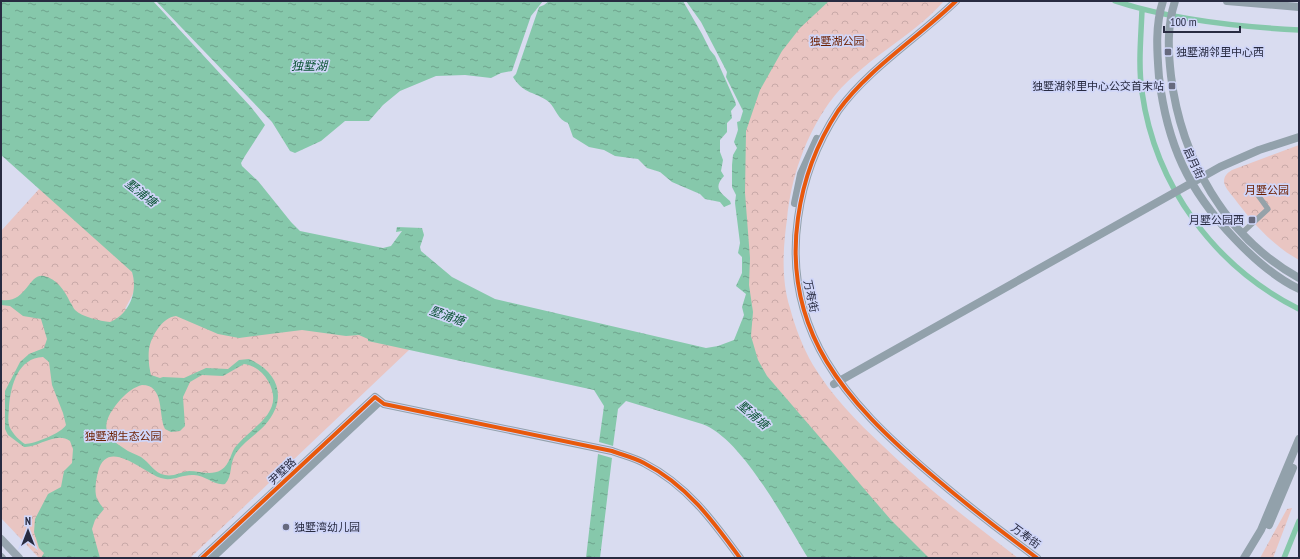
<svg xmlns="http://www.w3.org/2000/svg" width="1300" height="559" font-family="'PT Sans Narrow','Noto Sans SC',sans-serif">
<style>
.park{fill:url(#park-crowns)}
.water{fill:url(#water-ripples);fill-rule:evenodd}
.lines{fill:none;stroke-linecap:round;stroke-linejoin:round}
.canal{stroke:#86c8ab;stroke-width:5.5}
.street{stroke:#95a2a9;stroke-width:5.5}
.secondary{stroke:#92a1ab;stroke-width:8}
.primary{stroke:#98a5af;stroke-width:8}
.cycleway-casing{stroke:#d0d6f9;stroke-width:6}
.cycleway{stroke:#e8590c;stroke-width:4}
.poi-dot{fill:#66697e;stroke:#d0d6f9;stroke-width:1.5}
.labels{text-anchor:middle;stroke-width:3.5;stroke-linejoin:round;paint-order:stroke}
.park-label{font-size:11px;fill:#6c1f01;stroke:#d0d6f9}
.poi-label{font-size:11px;fill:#282b41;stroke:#d0d6f9;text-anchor:start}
.street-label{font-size:11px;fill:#282b41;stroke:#d0d6f9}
.water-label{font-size:12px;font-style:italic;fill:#0b5435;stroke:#d0d6f9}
</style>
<defs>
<pattern id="park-crowns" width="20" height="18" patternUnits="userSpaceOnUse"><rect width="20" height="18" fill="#e9c5c2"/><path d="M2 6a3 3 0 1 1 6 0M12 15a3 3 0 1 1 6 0" fill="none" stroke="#c8a9a8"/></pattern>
<pattern id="water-ripples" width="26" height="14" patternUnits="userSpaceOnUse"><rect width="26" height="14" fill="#86c8ab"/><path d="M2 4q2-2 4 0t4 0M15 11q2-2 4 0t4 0" fill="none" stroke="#6ea38d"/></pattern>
</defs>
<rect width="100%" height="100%" fill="#d9dcf0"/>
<path class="park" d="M 824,1 L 944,1 C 910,40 860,60 829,103 C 805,137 791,178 787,219 C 783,248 781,280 790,308 C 795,327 803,348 813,365 C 831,395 857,422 883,446 C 925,487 971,522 1018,558 L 907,558 L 745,356 L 750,309 L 743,196 L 745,129 L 763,77 L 798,25 Z
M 1299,145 L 1299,260 C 1272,245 1252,222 1234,198 C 1231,194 1225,188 1224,182 C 1224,176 1227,173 1232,170 Z
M 40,188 L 132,271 C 138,291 133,293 125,309 L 313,321 L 391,342 L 409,350 L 190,558 L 39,558 L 1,518 L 1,231 Z
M 1292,508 L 1273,558 L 1260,558 L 1287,509 Z"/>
<path class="water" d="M 1,1 L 153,1 L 251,107 L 265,125 L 245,156 L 241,163 L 242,166 L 258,181 L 291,222 L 300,231 L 383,248 L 391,246 L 402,231 L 396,232 L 397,227 L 422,228 L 424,235 L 420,247 L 421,251 L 452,277 L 495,299 L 706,348 L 718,346 L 734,340 L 744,315 L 742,307 L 746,294 L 736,286 L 742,273 L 742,257 L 738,253 L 740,243 L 735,203 L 736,195 L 732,187 L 732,165 L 733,155 L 737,148 L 734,142 L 738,130 L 737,122 L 740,121 L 743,111 L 726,77 L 727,72 L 701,22 L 686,1 L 829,1 L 800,28 L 782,51 L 760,90 L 746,131 L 745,193 L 750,258 L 749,285 L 753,312 L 751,336 L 758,360 L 767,376 L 891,520 L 929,558 L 808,558 C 785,521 742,438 702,424 L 626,401 L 618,409 L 613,446 L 599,442 L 604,406 L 594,390 L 368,341 L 368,339 L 359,335 L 346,336 L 302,330 L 239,338 L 218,334 L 176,316 C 162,317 151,337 149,349 C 148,358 149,367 151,375 L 160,378 L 163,377 L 184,378 L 206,368 L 228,369 L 239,360 L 249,359 C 279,372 288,399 265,425 C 256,435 244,442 236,453 C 229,463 233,476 225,484 C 214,486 205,475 194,475 C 182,474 172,482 161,478 C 144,473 107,436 98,472 C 96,480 94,491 97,499 C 99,503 102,506 104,509 L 95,520 L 92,529 L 100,558 L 41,558 L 44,553 L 39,548 L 34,532 L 35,519 L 48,494 L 61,487 L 64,471 L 72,463 L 73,449 L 70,441 C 56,431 38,448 24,447 L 8,435 L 5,429 L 5,391 L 20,362 L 29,354 L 44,348 L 47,339 L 41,319 L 23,316 L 10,306 L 1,305 L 1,300 C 27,304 28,273 44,276 C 57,279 65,291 70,302 C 72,304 73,308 75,310 C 82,317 100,321 110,322 C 130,314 138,291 132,272 L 1,155 ZM 43,357 L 49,362 L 52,385 L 63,413 L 66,425 C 62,433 34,444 25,444 C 20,441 13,434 10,428 C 7,422 9,413 9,406 C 11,385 18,358 43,357 ZM 244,364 C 254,365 263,372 268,381 C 286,412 253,426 237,445 C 230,452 231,464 221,470 C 211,476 200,471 189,471 C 181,472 173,477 165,475 C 154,473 150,463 141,457 C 137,455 132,453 128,451 C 117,444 103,436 107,421 C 111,408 128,388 142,385 C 165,385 158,415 165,429 L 171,432 L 180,431 L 185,426 L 183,397 L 190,382 L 202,375 L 223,376 Z
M 156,1 L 543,1 L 531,16 L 512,71 L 501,73 L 491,78 L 465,75 L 436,76 L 400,91 L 383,105 L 369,121 L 345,121 L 321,141 L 295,153 L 290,151 L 272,122 Z
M 549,1 L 683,1 L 702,34 L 710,50 L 715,56 L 735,101 L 736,105 L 731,111 L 732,118 L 727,123 L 727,132 L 720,140 L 720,152 L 723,160 L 721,171 L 724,176 C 713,188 720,192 730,201 L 731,204 L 724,207 L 720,202 L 705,199 L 700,194 L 672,182 L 660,172 L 647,168 L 638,159 L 615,156 L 604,150 L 589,147 L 573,137 L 568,123 C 558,120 556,109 549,102 C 535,91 524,95 513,77 L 516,74 L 539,7 L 544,5 Z
M 598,454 L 612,458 L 600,558 L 586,558 Z"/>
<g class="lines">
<path class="canal" d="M 1115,1 C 1172,20 1239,27 1299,30
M 1142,10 C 1141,37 1138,65 1142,92 C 1155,186 1215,267 1299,309
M 1284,558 L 1299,521"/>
<path class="street" d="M 1243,232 L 1268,209 L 1255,191"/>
<path class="secondary" d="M 956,1 C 919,37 868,69 838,111 C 817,143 803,181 798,218 C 782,332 847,402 927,471 C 963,502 999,530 1037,558
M 1163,1 C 1155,25 1157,52 1159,77 C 1167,144 1188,190 1235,239 C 1254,259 1274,277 1299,289
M 1175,1 C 1167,26 1168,50 1171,76 C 1181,158 1225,237 1299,278
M 1227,1 L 1299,7
M 795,203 L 801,174 L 817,139
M 834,384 L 1220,167 L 1259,150 L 1299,137
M 1269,525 L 1293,468
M 202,558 L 375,397 L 384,404 L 612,451 C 623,455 635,458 644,463 C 687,485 713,521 740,558
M 212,558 L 379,402
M 1244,558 L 1261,530 L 1299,439"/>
<path class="primary" d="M 1,539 L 19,558
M 1,557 L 2,558"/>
<defs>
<path id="cycleway" d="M 956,1 C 919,37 868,69 838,111 C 817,143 803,181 798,218 C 782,332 847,402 927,471 C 963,502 999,530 1037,558
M 202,558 L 375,397 L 384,404 L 612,451 C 623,455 635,458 644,463 C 687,485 713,521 740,558"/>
</defs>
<use href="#cycleway" class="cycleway-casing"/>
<use href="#cycleway" class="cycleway"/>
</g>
<g class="poi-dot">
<rect x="1164" y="48" width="8" height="8" rx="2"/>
<rect x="1168" y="82" width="8" height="8" rx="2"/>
<rect x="1248" y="216" width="8" height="8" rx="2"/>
<circle cx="286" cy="527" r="4"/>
</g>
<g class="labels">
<g class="park-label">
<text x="837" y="45">独墅湖公园</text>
<text x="1267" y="194">月墅公园</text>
<text x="123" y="440">独墅湖生态公园</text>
</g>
<g class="poi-label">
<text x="1176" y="56">独墅湖邻里中心西</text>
<text x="1164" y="90" text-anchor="end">独墅湖邻里中心公交首末站</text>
<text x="1244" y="224" text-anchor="end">月墅公园西</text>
<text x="294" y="531">独墅湾幼儿园</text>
</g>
<g class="street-label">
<text transform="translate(1194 163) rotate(65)" y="4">启月街</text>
<text transform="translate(811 296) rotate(78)" y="4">万寿街</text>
<text transform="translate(282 471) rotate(-43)" y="4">尹墅路</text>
<text transform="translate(1026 536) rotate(36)" y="4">万寿街</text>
</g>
<g class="water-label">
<text x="309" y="70">独墅湖</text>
<text transform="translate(141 193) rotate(38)" y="4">墅浦塘</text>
<text transform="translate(447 316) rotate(19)" y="4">墅浦塘</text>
<text transform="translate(753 415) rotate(41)" y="4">墅浦塘</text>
</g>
</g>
<rect width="1300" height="559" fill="none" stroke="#282b41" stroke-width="4"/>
<g transform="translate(28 531)" stroke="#d0d6f9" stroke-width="3" paint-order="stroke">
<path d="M0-3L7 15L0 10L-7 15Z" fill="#282b41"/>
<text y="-6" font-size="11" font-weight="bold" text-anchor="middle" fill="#282b41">N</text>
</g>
<path d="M1164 26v6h76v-6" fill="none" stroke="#282b41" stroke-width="2"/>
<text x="1170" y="26" font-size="12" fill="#282b41" stroke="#d0d6f9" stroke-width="3" paint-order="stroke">100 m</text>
</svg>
